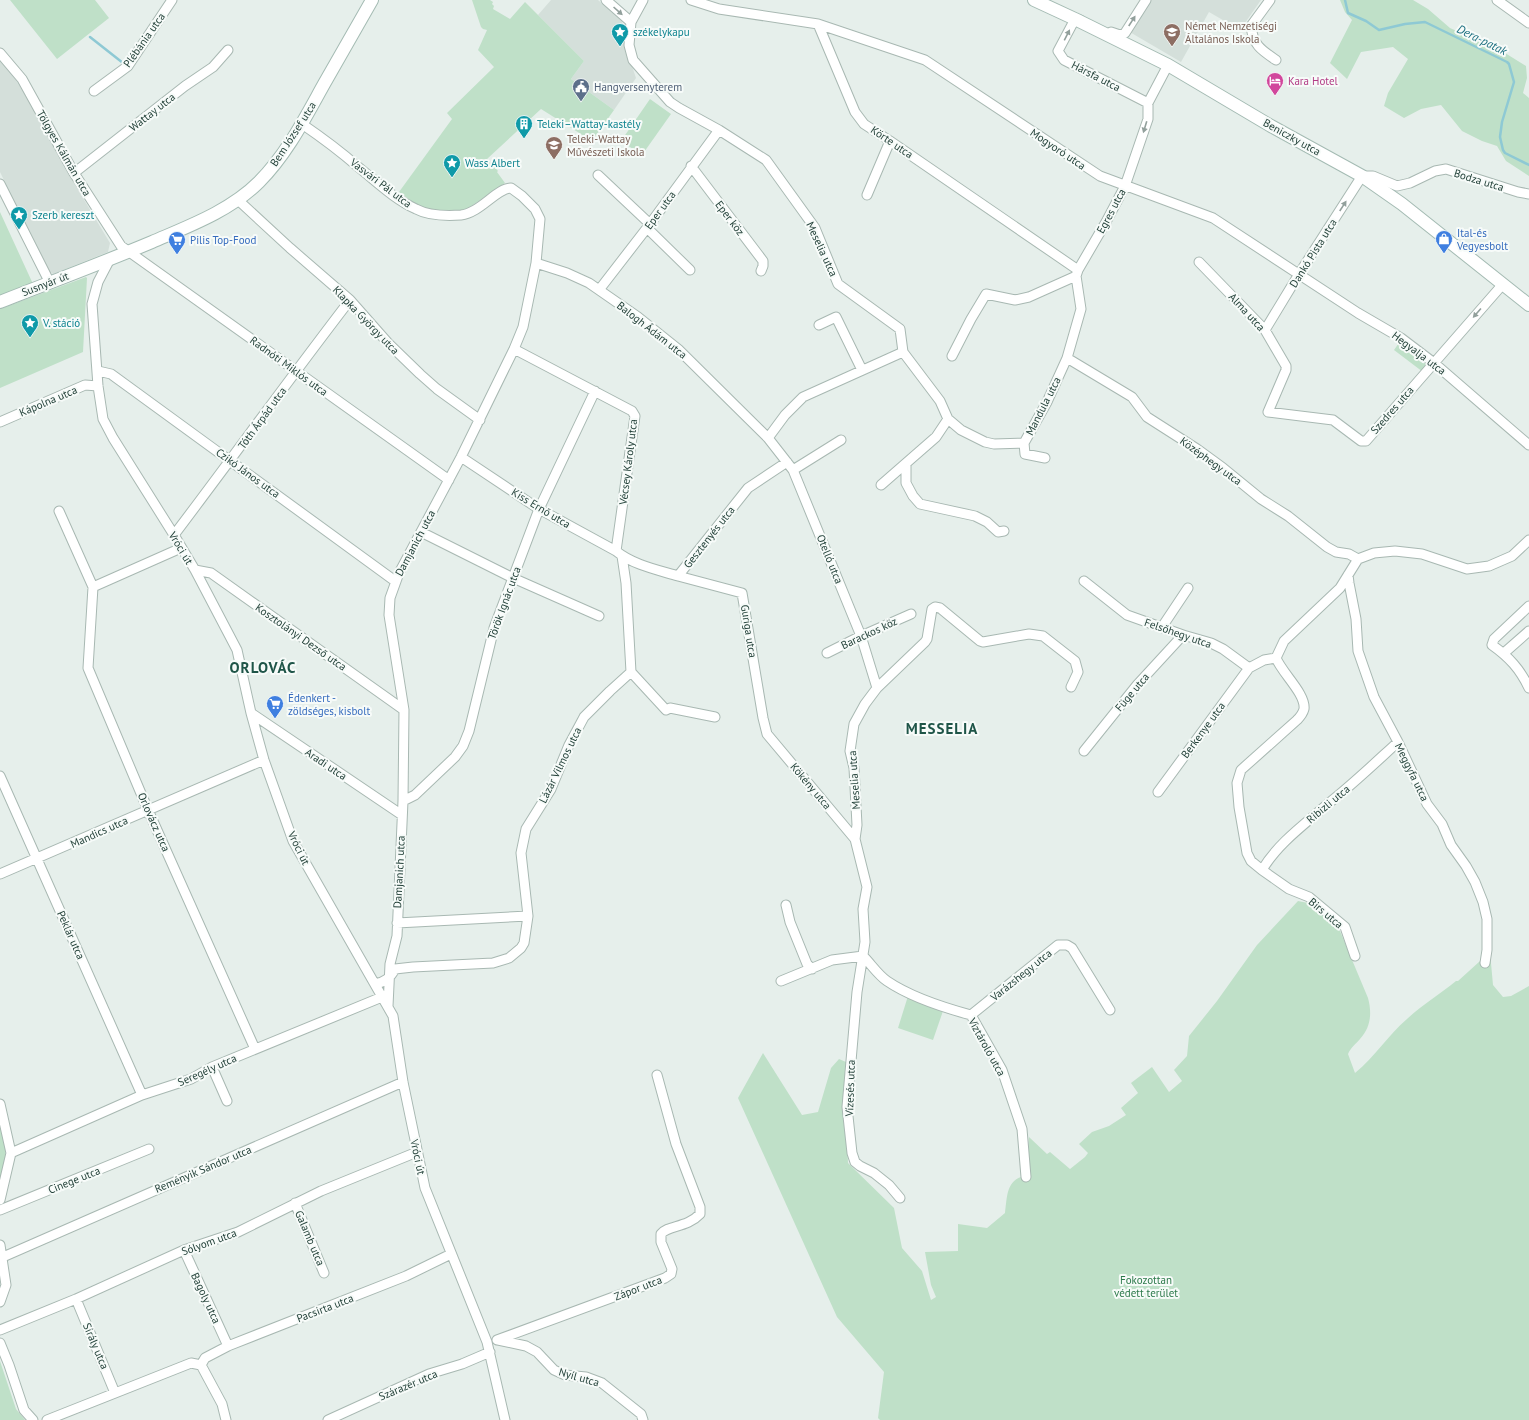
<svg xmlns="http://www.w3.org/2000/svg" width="1529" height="1420" font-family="'PT Sans',sans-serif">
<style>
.built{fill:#d4dfda}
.green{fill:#bfe0c8}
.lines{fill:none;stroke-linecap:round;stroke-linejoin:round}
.stream{stroke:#8ec9d4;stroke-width:2.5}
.street-casing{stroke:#a8b8b2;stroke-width:11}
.secondary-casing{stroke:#a4bbb3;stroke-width:14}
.street{stroke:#fff;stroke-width:9}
.secondary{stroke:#fff;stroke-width:12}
.oneway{fill:#92a09c}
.labels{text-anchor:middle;stroke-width:4;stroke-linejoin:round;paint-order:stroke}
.education-label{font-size:11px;fill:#785e54;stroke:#f7fbf9;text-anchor:start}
.culture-label{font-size:11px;fill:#0d838f;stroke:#f7fbf9;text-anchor:start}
.street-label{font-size:11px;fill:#24423a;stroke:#f7fbf9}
.hotel-label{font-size:11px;fill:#b23c85;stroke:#f7fbf9;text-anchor:start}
.service-label{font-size:11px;fill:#4e5e75;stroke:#f7fbf9;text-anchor:start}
.shop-label{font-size:11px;fill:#366cbe;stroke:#f7fbf9;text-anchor:start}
.park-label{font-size:11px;fill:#2d7a4b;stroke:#f7fbf9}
.water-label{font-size:12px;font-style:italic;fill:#1c6f80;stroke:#f7fbf9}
.district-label{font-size:15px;font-weight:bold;letter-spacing:1px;fill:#1f5548;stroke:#f7fbf9}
</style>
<rect width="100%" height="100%" fill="#e6efeb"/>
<path class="built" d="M 551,0 L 598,0 L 622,21 L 626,54 L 632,66 L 636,78 L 614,110 L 571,79 L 584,61 L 538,15 Z
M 1148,0 L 1261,0 L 1240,30 L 1209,12 L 1181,62 L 1128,31 Z
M 0,61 L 12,74 L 44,124 L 74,183 L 110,243 L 108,252 L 53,274 L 48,270 L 0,172 Z"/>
<path class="green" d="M 10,0 L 95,0 L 109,18 L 57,59 Z
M 472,0 L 490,0 L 493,2 L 492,4 L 494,6 L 493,9 L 510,19 L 525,2 L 584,61 L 571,79 L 614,110 L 592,141 L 541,109 L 487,159 L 498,171 L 497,172 L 505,183 L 467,209 L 451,213 L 428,209 L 418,206 L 399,192 L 452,119 L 447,113 L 494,67 L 478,50 L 487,30 L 483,29 L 481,27 Z
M 1340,0 L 1413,0 L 1428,9 L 1450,28 L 1505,53 L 1526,66 L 1527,78 L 1523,93 L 1529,98 L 1529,176 L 1506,161 L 1497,146 L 1482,141 L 1462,131 L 1441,105 L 1421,109 L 1404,118 L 1384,106 L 1388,93 L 1408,59 L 1393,47 L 1361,52 L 1347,79 L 1330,63 L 1352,20 L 1345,12 Z
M 650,99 L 671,114 L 642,155 L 621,141 Z
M 0,212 L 33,284 L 0,297 Z
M 86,277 L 87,278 L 83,352 L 0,388 L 0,309 Z
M 1401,340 L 1431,363 L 1423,372 L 1394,350 Z
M 1298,901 L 1308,903 L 1337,924 L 1368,998 C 1372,1013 1371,1027 1360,1039 C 1356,1044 1351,1047 1348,1054 L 1355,1073 C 1375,1057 1388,1035 1407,1019 C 1422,1005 1440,994 1456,981 L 1458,981 L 1490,952 L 1493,985 L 1503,997 L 1511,996 L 1529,986 L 1529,1420 L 880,1420 L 878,1418 L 884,1372 L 837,1317 L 738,1098 L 763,1053 L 802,1115 L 818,1112 L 831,1068 L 839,1059 L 846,1062 L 843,1113 L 847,1143 L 848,1163 L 894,1208 L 902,1248 L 922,1271 L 931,1300 L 936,1297 L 931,1285 L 925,1252 L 958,1251 L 958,1224 L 987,1228 L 1005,1213 C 1007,1199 1006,1182 1021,1177 L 1020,1160 L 1027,1168 L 1029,1137 L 1047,1154 L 1050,1152 L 1070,1169 L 1085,1157 L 1088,1153 L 1079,1144 L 1092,1132 L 1109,1126 L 1126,1115 L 1121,1108 L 1138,1093 L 1131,1083 L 1152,1067 L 1169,1092 L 1182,1081 L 1174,1070 L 1187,1056 L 1189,1036 L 1217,1001 L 1257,945 Z
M 908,996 L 943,1011 L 933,1040 L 898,1028 Z
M 0,1118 C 6,1147 9,1163 0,1192 Z
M 0,1361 L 16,1409 L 25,1420 L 0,1420 Z"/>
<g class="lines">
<path class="stream" d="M 1345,0 L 1348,13 L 1366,21 L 1379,30 L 1405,24 L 1425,22 L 1507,62 L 1509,64 L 1514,82 L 1502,122 L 1500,137 L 1503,150 L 1505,153 L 1529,165
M 90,37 L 123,63"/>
<defs>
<path id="street" d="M 606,0 L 631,22
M 643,0 L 631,22 L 629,45 L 633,60 L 670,102 L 679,108 L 719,130 L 766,160 L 815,228 L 838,284 L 900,329 L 903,352 L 940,401 L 948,419 L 961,430 L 985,442 L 994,444 L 1024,443
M 691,0 L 719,9 L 818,24 L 925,60 L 1100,176 L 1213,218 L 1358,313 L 1401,338 L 1434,363 L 1529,445
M 1270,0 L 1251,26 C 1253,45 1261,50 1276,60
M 1497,0 L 1529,23
M 1080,20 L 1075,19 L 1058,51 L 1064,60 L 1148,103
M 818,24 L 855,112 L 864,124 L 890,141 L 1078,270
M 1111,32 L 1120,35 L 1125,33 L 1146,0
M 0,53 L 22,79 L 74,173 L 121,246 L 449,480
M 94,91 L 128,66 L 172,0
M 302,124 C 321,137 340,151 357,166 C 376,181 394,199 416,209 C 429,216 446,216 461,215 C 480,213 497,188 511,188 L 522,196 L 535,209 L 540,219 L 536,263 L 523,327 L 514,349 L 461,457 L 399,573 L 390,598 L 389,615 L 404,710 L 403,801 L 397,936 L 390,964 L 388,1006
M 691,166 L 763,261 L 763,266 L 761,271
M 74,173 L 185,86 L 213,67 L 228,50
M 598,175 L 650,224
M 0,184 L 50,283
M 867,195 L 890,141
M 238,200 L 290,248 L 350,300 L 388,343 L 420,374 L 437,389 L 480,420
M 647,228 L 690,270
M 110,259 L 98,282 L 92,304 L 98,386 L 103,419 L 113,438 L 174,535 L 195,570 L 237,650 L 251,713 L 264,760 L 293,841 L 393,1016 L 403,1082 L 425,1188 L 487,1342 L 505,1420
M 1199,262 L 1265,330 L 1286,366 L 1286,370 L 1268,412 L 1333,420 L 1361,441 L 1366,441 L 1503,284
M 536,263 L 567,273 L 589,283 L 638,317 L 678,349 L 768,438 L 793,470 L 861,636 L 877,688
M 599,290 L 650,224 L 719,130
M 819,325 L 836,317 L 862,370
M 1265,330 L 1299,274 L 1362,176 L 1373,176 L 1397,186 L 1410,183 L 1435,171 L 1446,169 L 1518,192 L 1529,194
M 514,349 L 632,411 L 635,416 L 616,551
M 952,356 L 971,319 L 986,294 L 1015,300 L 1029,297 L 1076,276
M 1067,358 L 1132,397 L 1147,417 L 1197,449 L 1223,468 L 1261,499 L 1288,516 L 1327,547 L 1336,552 L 1349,554 L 1358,559
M 98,371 L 111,374 L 395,581
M 0,422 L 85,385 L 98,386
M 768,438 L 785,415 L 803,397 L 903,352
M 1024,443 L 1047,402 L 1067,358 L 1081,309 L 1076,276 L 1078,270 L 1106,222 L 1125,186 L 1148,119 L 1148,103 L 1168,65
M 1024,443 L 1025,454 L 1045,458
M 461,457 L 539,509 L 616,551 C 633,565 658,570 678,576 L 748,488 L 787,462
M 906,464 L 906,483 L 913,496 L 920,504 L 975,516 L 987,522 L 998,532 L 1004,531
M 793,470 L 841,440
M 881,485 L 936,437 L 948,419
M 59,511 L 93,587
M 421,532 L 513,578 L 599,616
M 174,535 C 233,457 290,378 350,300
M 181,548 L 93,587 L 88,668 L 148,810 L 255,1049
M 622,556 L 626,583 L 631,672
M 195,570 L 211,573 L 404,710
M 1348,575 L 1349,583 L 1356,619 L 1358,651 L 1374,697 L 1398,742 L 1427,804 L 1442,824 L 1451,845 L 1466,866 L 1475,882 L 1483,902 L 1487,919 L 1487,950 L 1485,963
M 678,576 L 742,593 L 763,718 L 767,734 L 855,839
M 1084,581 L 1127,615 L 1183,635 L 1211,643 L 1223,649 L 1249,668 L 1264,660 L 1276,658
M 1529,606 L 1494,639 L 1492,645 C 1509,657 1520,669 1529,688
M 1162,627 L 1188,588
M 827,653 L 861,636 L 911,614
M 1504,653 L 1529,631
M 631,672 L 666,710 L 670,708 L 715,717
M 251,713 L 402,815
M 1084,751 L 1137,685 L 1183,635
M 0,776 L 142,1095
M 1158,792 L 1249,668
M 403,801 L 415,795 L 455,757 L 463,746 L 469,731 L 494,628 L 539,509 L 595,391
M 1262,870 C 1278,843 1305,824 1329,803 C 1353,784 1375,763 1398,742
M 0,874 L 264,760
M 786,905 L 790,922 L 807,964 L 812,969
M 397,923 L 528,916
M 863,956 C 871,964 878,975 887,981 C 909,996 945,1008 971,1015 L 1002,1070 L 1022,1129 L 1026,1177
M 1355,956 L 1345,927 L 1309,897 L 1289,889 L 1262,870 L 1251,861 L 1247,853 L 1239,807 L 1237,783 L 1241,770 L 1297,720 C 1300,717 1303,713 1304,709 C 1306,694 1282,673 1276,658 L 1284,641 L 1340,588 L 1358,559 L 1374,553 L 1395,551 L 1422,554 L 1467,569 L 1489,566 L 1512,556 L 1529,540
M 781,981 L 832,960 L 863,956
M 375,984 C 385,982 390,978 395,969 L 413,967 L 493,963 L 509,958 L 521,948 L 524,943 L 528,916 L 521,853 L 526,829 L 551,789 L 569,745 L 584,717 L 610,691 L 631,672
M 971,1015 L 1058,945 L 1067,945 L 1072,948 L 1110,1010
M 212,1067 L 227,1101
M 0,1104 L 11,1153 L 0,1200
M 11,1153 L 142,1095 L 191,1079 L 212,1067 L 382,997
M 900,1198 L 889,1185 L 874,1173 L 860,1166 L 855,1162 L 852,1153 L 847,1107 L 857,992 L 865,942 L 863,909 L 867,887 L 855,839 L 857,825 L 854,768 L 850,751 L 854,724 L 865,704 L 877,688 L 925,642 L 927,639 L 932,609 L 935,607 L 940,608 L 980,641 L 983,642 L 1029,634 L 1043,636 L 1075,661 L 1078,672 L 1071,687
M 295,1203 L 324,1273
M 0,1210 L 149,1149
M 0,1245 L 6,1285 L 0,1302
M 184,1250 L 228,1346
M 3,1257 L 403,1082
M 76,1299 L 115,1393
M 0,1330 L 76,1299 L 184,1250 L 238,1232 L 321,1191 L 417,1152
M 497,1340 L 665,1278 L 671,1274 L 672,1269 L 661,1242 L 661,1234 C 668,1225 687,1228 700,1214 L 700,1207 L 676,1144 L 657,1075
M 498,1340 L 526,1346 L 537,1352 L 554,1370 L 565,1375 L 586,1377 L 602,1383 L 641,1414 L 643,1420
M 0,1343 L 9,1365 L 24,1410 L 33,1420
M 201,1365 L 205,1358 L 228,1346 L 406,1276 L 451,1254
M 201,1365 L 222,1404 L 226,1420
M 47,1420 L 191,1363 L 201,1365
M 328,1420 L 429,1374 L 462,1364 L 490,1352"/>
<path id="secondary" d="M 1034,0 L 1075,19 L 1168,65 L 1271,126 L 1362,176 L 1402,204 L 1529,305
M 0,302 C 51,282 102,263 152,242 C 189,226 230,211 259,182 C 287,154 305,118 324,84 C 340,56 356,28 372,0"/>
</defs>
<use href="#street" class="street-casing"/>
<use href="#secondary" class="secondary-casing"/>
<use href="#street" class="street"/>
<use href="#secondary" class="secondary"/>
</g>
<defs><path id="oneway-solid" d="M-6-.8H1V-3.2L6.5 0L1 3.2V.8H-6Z"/></defs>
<g class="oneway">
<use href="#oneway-solid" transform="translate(618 11) rotate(42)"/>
<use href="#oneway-solid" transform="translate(1132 21) rotate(-57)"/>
<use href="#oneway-solid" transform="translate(1067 35) rotate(-63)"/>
<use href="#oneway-solid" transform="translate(1145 127) rotate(107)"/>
<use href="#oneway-solid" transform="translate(1343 206) rotate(-57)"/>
<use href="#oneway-solid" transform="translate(1477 313) rotate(131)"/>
</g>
<defs>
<symbol id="sight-pin" viewBox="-11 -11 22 30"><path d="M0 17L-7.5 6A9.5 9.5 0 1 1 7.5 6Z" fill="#0f9aa8" stroke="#f7fbf9"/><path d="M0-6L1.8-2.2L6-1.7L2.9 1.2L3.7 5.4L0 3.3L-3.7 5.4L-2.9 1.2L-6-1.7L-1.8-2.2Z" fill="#fff"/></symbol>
<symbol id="school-pin" viewBox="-11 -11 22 30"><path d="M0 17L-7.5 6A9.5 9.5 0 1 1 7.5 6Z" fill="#8d6e63" stroke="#f7fbf9"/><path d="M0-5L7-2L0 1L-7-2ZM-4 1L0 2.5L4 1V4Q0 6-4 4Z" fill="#fff"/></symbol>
<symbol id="hotel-pin" viewBox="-11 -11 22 30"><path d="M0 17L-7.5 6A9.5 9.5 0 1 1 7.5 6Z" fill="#d1479c" stroke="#f7fbf9"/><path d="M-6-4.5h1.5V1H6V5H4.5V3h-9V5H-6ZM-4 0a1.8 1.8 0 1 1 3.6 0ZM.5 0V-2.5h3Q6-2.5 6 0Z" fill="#fff"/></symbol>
<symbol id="civic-pin" viewBox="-11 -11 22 30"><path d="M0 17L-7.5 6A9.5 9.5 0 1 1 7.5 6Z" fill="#5c6f8a" stroke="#f7fbf9"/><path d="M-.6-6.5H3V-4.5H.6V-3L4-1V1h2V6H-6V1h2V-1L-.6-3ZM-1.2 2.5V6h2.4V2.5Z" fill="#fff"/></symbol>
<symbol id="building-pin" viewBox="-11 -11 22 30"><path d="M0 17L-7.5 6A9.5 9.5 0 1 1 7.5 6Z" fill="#0f9aa8" stroke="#f7fbf9"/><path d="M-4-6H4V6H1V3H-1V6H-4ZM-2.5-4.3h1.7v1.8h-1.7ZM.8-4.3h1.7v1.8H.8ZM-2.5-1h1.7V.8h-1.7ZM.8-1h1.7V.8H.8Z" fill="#fff"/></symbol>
<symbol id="shop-pin" viewBox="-11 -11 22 30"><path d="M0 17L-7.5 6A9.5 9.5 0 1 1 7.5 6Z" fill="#3f7fe0" stroke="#f7fbf9"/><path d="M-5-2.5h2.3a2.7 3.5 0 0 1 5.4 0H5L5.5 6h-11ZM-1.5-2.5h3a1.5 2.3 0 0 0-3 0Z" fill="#fff"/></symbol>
<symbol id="supermarket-pin" viewBox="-11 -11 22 30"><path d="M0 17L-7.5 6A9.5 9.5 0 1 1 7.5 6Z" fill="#3f7fe0" stroke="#f7fbf9"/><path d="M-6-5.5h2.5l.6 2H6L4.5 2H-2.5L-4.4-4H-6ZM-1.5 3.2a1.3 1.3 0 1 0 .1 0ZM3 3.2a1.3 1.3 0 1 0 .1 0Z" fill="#fff"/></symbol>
</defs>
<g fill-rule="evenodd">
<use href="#sight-pin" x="610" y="22" width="20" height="27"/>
<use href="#school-pin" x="1162" y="22" width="20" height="27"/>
<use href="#hotel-pin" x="1265" y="71" width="20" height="27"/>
<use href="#civic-pin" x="571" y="77" width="20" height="27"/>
<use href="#building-pin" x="514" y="114" width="20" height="27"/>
<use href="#school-pin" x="544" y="135" width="20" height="27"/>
<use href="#sight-pin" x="442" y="153" width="20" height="27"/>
<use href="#sight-pin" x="9" y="205" width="20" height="27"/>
<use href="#shop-pin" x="1434" y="229" width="20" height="27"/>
<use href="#supermarket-pin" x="167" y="230" width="20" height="27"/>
<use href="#sight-pin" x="20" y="313" width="20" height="27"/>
<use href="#supermarket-pin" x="265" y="694" width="20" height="27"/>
</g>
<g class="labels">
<g class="education-label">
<text x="1185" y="30">Német Nemzetiségi<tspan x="1185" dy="13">Általános Iskola</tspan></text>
<text x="567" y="143">Teleki-Wattay<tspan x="567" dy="13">Művészeti Iskola</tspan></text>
</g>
<g class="culture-label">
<text x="633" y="36">székelykapu</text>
<text x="537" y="128">Teleki–Wattay-kastély</text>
<text x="465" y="167">Wass Albert</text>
<text x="32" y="219">Szerb kereszt</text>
<text x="43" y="327">V. stáció</text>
</g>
<g class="street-label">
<text transform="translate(144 40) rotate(-55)" y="4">Plébánia utca</text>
<text transform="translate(1096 76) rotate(27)" y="4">Hársfa utca</text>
<text transform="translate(152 112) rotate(-38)" y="4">Wattay utca</text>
<text transform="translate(293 134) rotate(-57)" y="4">Bem József utca</text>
<text transform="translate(1292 137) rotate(29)" y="4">Beniczky utca</text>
<text transform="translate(892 142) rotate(34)" y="4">Körte utca</text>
<text transform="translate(1058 149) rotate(34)" y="4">Mogyoró utca</text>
<text transform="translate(64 153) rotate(60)" y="4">Tölgyes Kálmán utca</text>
<text transform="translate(1479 180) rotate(17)" y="4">Bodza utca</text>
<text transform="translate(381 183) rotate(37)" y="4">Vasvári Pál utca</text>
<text transform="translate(660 210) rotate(-54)" y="4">Eper utca</text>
<text transform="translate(1111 211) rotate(-62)" y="4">Egres utca</text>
<text transform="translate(730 218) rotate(53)" y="4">Eper köz</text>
<text transform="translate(822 249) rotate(65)" y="4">Meselia utca</text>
<text transform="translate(1313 253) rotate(-58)" y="4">Dankó Pista utca</text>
<text transform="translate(45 284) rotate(-21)" y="4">Susnyár út</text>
<text transform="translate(1247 312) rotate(47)" y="4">Alma utca</text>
<text transform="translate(366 320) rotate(46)" y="4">Klapka György utca</text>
<text transform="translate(652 330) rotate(38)" y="4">Balogh Ádám utca</text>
<text transform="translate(1419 353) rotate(37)" y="4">Hegyalja utca</text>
<text transform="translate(289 366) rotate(36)" y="4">Radnóti Miklós utca</text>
<text transform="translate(48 401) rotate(-23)" y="4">Kápolna utca</text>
<text transform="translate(1043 406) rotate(-63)" y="4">Mandula utca</text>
<text transform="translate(1392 410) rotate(-49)" y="4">Szedres utca</text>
<text transform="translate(262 418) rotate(-54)" y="4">Tóth Árpád utca</text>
<text transform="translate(1211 461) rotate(36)" y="4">Középhegy utca</text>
<text transform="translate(628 462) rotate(-83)" y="4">Vécsey Károly utca</text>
<text transform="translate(248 473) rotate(36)" y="4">Czikó János utca</text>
<text transform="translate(541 508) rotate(31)" y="4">Kiss Ernő utca</text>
<text transform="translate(709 537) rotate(-52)" y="4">Gesztenyés utca</text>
<text transform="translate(415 543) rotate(-62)" y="4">Damjanich utca</text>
<text transform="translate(181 548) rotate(59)" y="4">Vróci út</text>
<text transform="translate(830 559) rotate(68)" y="4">Otelló utca</text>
<text transform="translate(504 603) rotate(-70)" y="4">Török Ignác utca</text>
<text transform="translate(749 631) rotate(81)" y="4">Guriga utca</text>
<text transform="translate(869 633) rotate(-25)" y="4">Barackos köz</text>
<text transform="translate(1178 633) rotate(19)" y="4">Felsőhegy utca</text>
<text transform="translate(301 637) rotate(35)" y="4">Kosztolányi Dezső utca</text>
<text transform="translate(1132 692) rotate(-50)" y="4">Füge utca</text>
<text transform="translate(1203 730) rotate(-54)" y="4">Berkenye utca</text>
<text transform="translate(326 764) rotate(34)" y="4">Aradi utca</text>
<text transform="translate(560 765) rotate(-64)" y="4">Lázár Vilmos utca</text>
<text transform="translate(1412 772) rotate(64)" y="4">Meggyfa utca</text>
<text transform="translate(854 780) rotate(-94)" y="4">Meselia utca</text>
<text transform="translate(811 786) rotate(50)" y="4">Kökény utca</text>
<text transform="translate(1328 804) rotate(-40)" y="4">Ribizli utca</text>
<text transform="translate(154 822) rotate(66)" y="4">Orlovácz utca</text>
<text transform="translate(99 832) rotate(-24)" y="4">Mandics utca</text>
<text transform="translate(299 848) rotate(64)" y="4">Vróci út</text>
<text transform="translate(399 872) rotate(-87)" y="4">Damjanich utca</text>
<text transform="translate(1326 913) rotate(40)" y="4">Birs utca</text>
<text transform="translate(71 935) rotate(66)" y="4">Peklár utca</text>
<text transform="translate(1021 975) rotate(-39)" y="4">Varázshegy utca</text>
<text transform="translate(987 1047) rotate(61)" y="4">Víztároló utca</text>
<text transform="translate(207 1070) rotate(-24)" y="4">Seregély utca</text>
<text transform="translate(850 1088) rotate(-88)" y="4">Vízesés utca</text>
<text transform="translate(418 1157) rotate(78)" y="4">Vróci út</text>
<text transform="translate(203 1169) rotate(-23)" y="4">Reményik Sándor utca</text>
<text transform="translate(74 1180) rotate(-22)" y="4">Cinege utca</text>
<text transform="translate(310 1238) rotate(67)" y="4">Galamb utca</text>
<text transform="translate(209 1242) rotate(-20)" y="4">Sólyom utca</text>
<text transform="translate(638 1288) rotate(-21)" y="4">Zápor utca</text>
<text transform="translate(206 1298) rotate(65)" y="4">Bagoly utca</text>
<text transform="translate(325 1308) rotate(-21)" y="4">Pacsirta utca</text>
<text transform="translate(96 1346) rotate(67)" y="4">Sirály utca</text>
<text transform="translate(579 1377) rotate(16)" y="4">Nyíl utca</text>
<text transform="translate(408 1385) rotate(-23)" y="4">Szárazér utca</text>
</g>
<g class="hotel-label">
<text x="1288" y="85">Kara Hotel</text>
</g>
<g class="service-label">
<text x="594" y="91">Hangversenyterem</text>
</g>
<g class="shop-label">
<text x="1457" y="237">Ital-és<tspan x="1457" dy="13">Vegyesbolt</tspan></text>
<text x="190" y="244">Pilis Top-Food</text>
<text x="288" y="702">Édenkert -<tspan x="288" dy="13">zöldséges, kisbolt</tspan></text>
</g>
<g class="park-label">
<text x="1146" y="1284">Fokozottan<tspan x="1146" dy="13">védett terület</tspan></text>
</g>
<g class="water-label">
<text transform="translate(1482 40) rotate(26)" y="4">Dera-patak</text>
</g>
<g class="district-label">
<text x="263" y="673">ORLOVÁC</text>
<text x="942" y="734">MESSELIA</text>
</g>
</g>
</svg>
